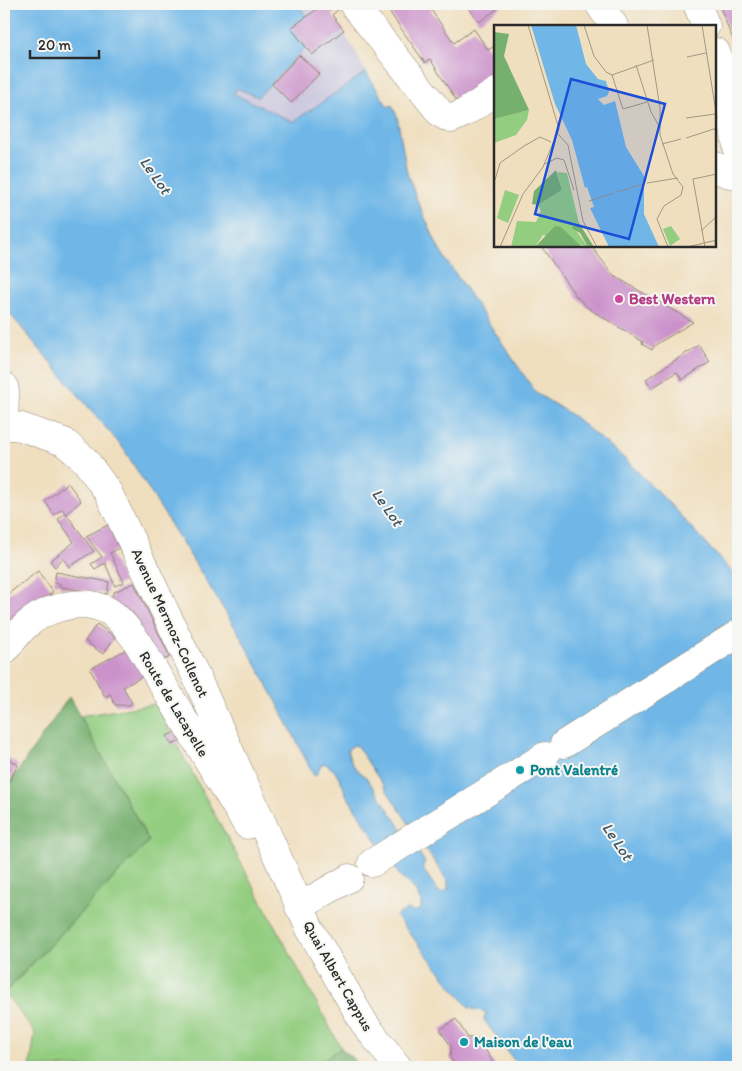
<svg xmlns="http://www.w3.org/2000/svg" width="742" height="1071" font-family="Itim,sans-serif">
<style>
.industrial{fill:#c5c0da}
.green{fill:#93cd80;stroke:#5f7c56}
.forest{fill:#76b06e;stroke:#506e4c}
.water{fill:#70b7e7;stroke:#4e7189;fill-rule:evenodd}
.building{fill:#cb92ca}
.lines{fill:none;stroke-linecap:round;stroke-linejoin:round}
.minor-casing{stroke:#8e8575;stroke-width:29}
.minor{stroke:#fff;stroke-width:28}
.hotel-dot{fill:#d1479c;stroke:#f6f6f2;stroke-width:2}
.culture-dot{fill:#0f9aa8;stroke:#f6f6f2;stroke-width:2}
.labels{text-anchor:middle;stroke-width:4;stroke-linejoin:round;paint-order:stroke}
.hotel-label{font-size:15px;font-weight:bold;fill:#b23c85;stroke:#f6f6f2;text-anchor:start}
.street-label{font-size:15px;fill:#2b2b2b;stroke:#f6f6f2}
.culture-label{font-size:15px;font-weight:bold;fill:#0d838f;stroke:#f6f6f2;text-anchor:start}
.water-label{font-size:16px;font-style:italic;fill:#405563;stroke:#f6f6f2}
.inset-road{fill:none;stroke:#a19784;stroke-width:1}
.view{fill:#1d4ed8;fill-opacity:0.15;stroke:#1d4ed8;stroke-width:2.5}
.inset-edge{fill:none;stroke:#2b2b2b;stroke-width:2.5}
</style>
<rect width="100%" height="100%" fill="#f6f6f2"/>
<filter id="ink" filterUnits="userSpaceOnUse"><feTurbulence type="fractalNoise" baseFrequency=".02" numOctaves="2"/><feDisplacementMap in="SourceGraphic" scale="10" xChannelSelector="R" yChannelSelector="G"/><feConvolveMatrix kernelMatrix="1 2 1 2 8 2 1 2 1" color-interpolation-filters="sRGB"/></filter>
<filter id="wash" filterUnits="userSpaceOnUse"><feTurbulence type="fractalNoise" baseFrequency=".0096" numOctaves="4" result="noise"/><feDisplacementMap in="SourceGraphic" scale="20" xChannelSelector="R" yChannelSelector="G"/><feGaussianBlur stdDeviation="1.12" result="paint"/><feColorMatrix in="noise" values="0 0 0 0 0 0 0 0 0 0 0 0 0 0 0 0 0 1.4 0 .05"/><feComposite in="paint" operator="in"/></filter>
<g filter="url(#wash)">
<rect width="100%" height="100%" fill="#f0dfbf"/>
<path class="industrial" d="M 298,4 L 325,4 L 354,49 L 366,72 L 293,122 L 234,94 L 237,87 L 259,97 L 306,47 L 291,28 L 307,17 Z"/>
<path class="green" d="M 155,704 L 341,1048 L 313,1067 L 30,1067 L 35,1033 L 5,993 L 149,841 L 80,716 Z"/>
<path class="forest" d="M 69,697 L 149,841 L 4,993 L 4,791 Z
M 341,1048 L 362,1067 L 313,1067 Z"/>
<path class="water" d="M 4,4 L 298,4 L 307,17 L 292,29 L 306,47 L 258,97 L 237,88 L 234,94 L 293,122 L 366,72 L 388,107 L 392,105 L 397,116 L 407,173 L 417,200 L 440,251 L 536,393 L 573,416 L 625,459 L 667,501 L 731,571 L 738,584 L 738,616 L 733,619 L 738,627 L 738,1067 L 519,1067 L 484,1020 L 486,1012 L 469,1008 L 396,916 L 408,909 L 413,912 L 421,909 C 423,899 411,882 402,879 L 345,793 C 343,781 335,769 324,763 L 320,766 L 318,773 L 314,776 L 279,706 L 238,632 L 123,448 L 4,307 ZM 354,745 L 357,746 L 448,882 L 448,890 L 442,893 L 438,891 L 423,869 L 423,865 L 425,862 L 366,777 C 357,772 347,759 348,749 Z"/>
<g id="blocks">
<path class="building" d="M 324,4 L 335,4 L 339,9 L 332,15 L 344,30 L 312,55 L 291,28 Z
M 384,4 L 427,4 L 454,43 L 474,29 L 488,50 L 496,45 L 496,83 L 458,103 L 430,59 L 425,63 Z
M 466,4 L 504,4 L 479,22 Z
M 719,4 L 738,4 L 738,51 L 729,30 Z
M 299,55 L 319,74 L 291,103 L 272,84 Z
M 541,246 L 591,246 L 614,276 L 693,322 L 655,345 L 652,350 L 642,344 L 643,342 L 588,308 L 576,296 Z
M 699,345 L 710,362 L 682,380 L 677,372 L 652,388 L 646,379 Z
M 68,483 L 81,501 L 66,514 L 94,551 L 69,567 L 63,558 L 55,567 L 50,561 L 74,542 L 58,519 L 65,513 L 62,509 L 54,515 L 45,501 Z
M 108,525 L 119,548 L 110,553 L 124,582 L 115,586 L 105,563 L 95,569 L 91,564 L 102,557 L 86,536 Z
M 38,571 L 53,592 L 14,622 L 12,619 L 7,622 L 4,618 L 4,597 Z
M 56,572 L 109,582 L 107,594 L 60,587 L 60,584 L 54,583 Z
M 134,583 L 170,657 L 161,661 L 110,600 L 114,592 Z
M 97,624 L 115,637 L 103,654 L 85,641 Z
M 129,648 L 145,675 L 123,687 L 132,703 L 128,705 L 115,705 L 110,694 L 105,697 L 90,669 Z
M 175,732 L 180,741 L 172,745 L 167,736 Z
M 4,756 L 18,765 L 4,790 Z
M 456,1019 L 468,1038 L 478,1038 L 496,1067 L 457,1067 L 450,1058 L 451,1046 L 440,1030 Z"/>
</g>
</g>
<g filter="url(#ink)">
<use href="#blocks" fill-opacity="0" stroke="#8e8575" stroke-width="1"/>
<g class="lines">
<defs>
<path id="minor" d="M 353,4 L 441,114 L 451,119 L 464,113 L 496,92
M 599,4 L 614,26
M 697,4 L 706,26
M 716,52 L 727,85 L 738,154
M 716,166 C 721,173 730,175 738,174
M 4,386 L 5,392 L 4,427
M 4,425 L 21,427 L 64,442 L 85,460 L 108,492 L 194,672 L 310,929 L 364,1023 L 398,1067
M 4,651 C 12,642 20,629 30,622 C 51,606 86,597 110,612 C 121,619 128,630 136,640 L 247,825
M 564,744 L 738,634
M 372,863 L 545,756
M 299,907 L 349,878"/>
</defs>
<use href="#minor" class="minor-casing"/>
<use href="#minor" class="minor"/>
</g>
</g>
<circle class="hotel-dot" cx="619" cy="299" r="5"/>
<g class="culture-dot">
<circle cx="520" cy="770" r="5"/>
<circle cx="464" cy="1042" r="5"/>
</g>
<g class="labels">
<g class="hotel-label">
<text x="629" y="304">Best Western</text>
</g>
<g class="street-label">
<text transform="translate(170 623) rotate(65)" y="5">Avenue Mermoz-Collenot</text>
<text transform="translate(174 704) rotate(59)" y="5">Route de Lacapelle</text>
<text transform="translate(338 976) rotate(60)" y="5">Quai Albert Cappus</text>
</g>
<g class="culture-label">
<text x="530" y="775">Pont Valentré</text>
<text x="474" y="1047">Maison de l'eau</text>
</g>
<g class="water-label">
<text transform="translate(156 175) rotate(55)" y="6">Le Lot</text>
<text transform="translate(388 507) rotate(55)" y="6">Le Lot</text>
<text transform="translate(618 841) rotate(56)" y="6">Le Lot</text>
</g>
</g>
<g transform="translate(494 25)">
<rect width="222" height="222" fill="#f0dfbf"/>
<path d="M 35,85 L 33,95 L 22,110 L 0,118 L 0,94 ZM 63,147 L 73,148 L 85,198 L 78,200 L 94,222 L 49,210 L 41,222 L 17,222 L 23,196 L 42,197 L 47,186 L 44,180 L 68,165 ZM 11,165 L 25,170 L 14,198 L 3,193 ZM 177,201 L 186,214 L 176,221 L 169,204 Z" fill="#93cd80"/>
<path d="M 0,0 L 0,7 L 15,9 L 10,31 L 35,85 L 0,94 ZM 62,145 L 68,165 L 44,180 L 38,179 L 40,166 ZM 85,198 L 100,222 L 94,222 L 86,208 L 79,204 L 78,201 ZM 61,201 L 67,202 L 88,222 L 41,222 Z" fill="#76b06e"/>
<path d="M 37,0 L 82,0 L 92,39 L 104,54 L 112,56 L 115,67 L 113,71 L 104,74 L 110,80 L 121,76 L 132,122 L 150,151 L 150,189 L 165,222 L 115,222 L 96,183 L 100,182 L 93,162 L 91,163 L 78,115 L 61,79 Z" fill="#70b7e7"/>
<path class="inset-road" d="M 90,0 L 100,31 L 112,47 L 118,50 L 160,35M 153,0 L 166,83 L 166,110 L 179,149 L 189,162 L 187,170 L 170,181 L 163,194 L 174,222M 208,0 L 223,93M 193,32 L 212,28M 142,40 L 157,87 L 165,101M 118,50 L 129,84 L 153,77M 192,93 L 221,89M 63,108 L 74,120 L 89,196 L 103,222M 192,113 L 223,103M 168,119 L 187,114M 51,139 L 63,133 L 70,135 L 80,165M 1,155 L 6,138 L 30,121 L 46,112 L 57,117M 153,158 L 184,153M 123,167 L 149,159M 95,176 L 120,168M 207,206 L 223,191M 6,222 L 29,169 L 49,142 L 65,104 L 34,0M 193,222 L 223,215M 211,222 L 199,154 L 223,149"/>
<path class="view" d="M 77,54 L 171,79 L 135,214 L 41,189 Z"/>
<rect width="222" height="222" class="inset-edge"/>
</g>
<rect width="742" height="1071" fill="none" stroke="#f6f6f2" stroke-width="20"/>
<path d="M30 50v8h69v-8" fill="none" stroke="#2b2b2b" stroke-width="2.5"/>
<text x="38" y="50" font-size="15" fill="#2b2b2b" stroke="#f6f6f2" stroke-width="4" paint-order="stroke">20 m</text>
</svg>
